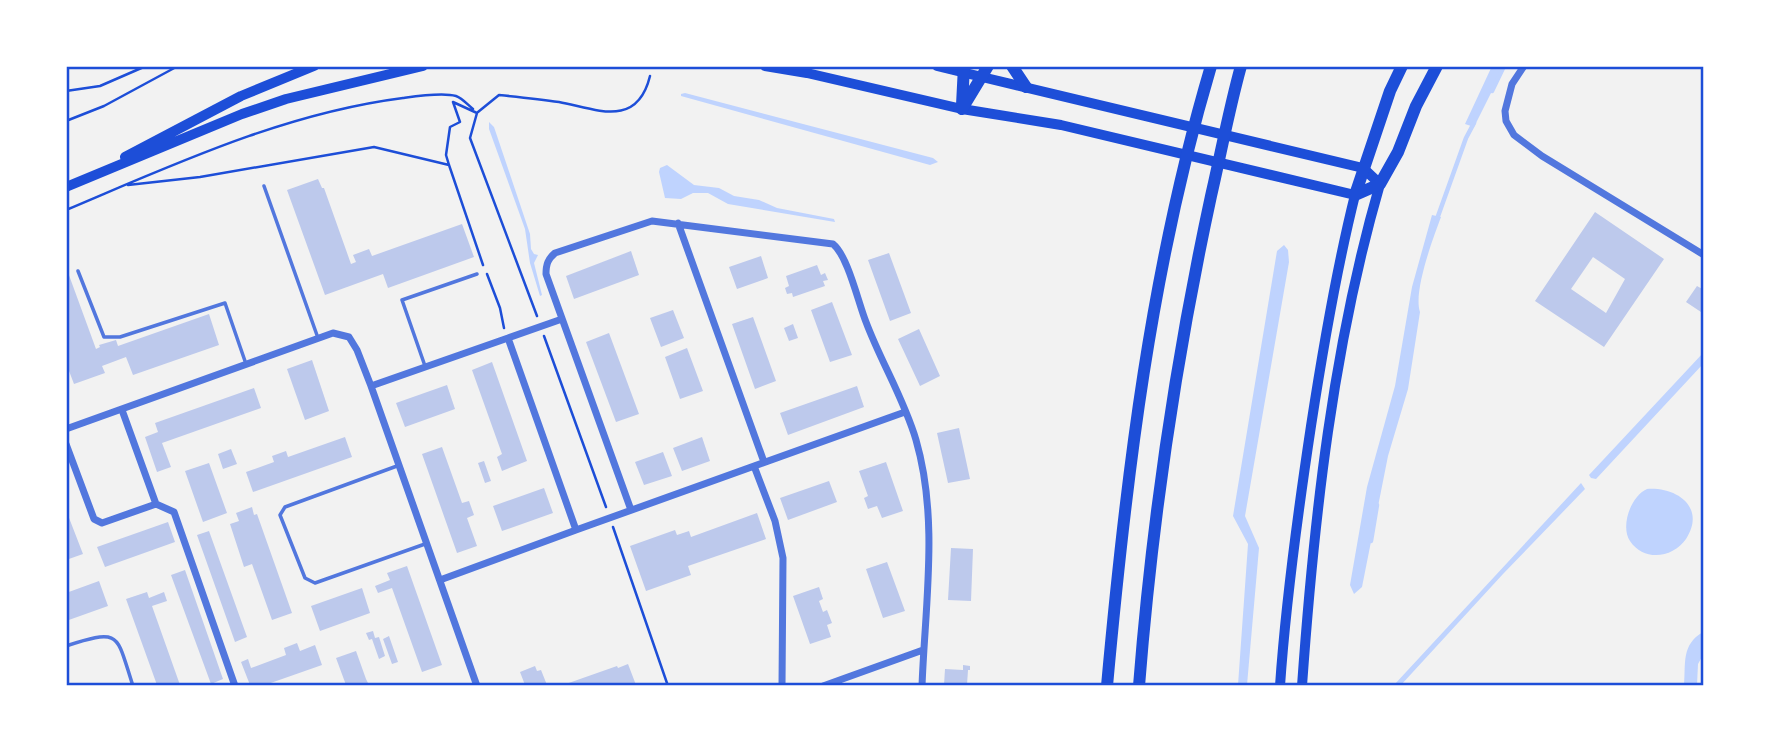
<svg xmlns="http://www.w3.org/2000/svg" width="1770" height="752" font-family="'Work Sans',sans-serif">
<style>
.water{fill:#bfd3fe}
.lines{fill:none;stroke-linecap:round;stroke-linejoin:round}
.stream{stroke:#bfd3fe;stroke-width:4.5}
.building{fill:#bdc9ec;fill-rule:evenodd}
.path{stroke:#1d4ed8;stroke-width:2.5}
.service{stroke:#5277de;stroke-width:3.5}
.minor{stroke:#5277de;stroke-width:7}
.secondary{stroke:#1d4ed8;stroke-width:10}
.primary{stroke:#1d4ed8;stroke-width:10}
.motorway{stroke:#1d4ed8;stroke-width:12}
.neatline{fill:none;stroke:#1d4ed8;stroke-width:2.5}
</style>
<rect width="100%" height="100%" fill="#f2f2f2"/>
<path class="water" d="M 1492,66 L 1504,67 L 1474,127 L 1465,124 Z
M 685,93 L 933,158 L 938,162 L 930,165 L 681,96 L 681,94 Z
M 489,122 L 494,127 L 530,234 L 531,249 L 534,254 L 538,255 L 534,263 L 542,295 L 540,296 L 530,263 L 525,229 L 489,129 Z
M 667,165 L 694,185 L 719,188 L 734,196 L 759,200 L 777,208 L 834,219 L 835,222 L 728,204 L 708,193 L 693,193 L 681,199 L 665,198 L 659,172 L 660,168 Z
M 1432,215 L 1441,217 C 1433,238 1413,292 1420,312 L 1408,389 L 1388,456 L 1362,587 L 1354,594 L 1350,585 L 1367,487 L 1395,386 L 1412,287 Z
M 1284,245 L 1288,250 L 1289,262 L 1245,516 L 1259,548 L 1247,685 L 1238,685 L 1248,544 L 1233,516 L 1277,251 Z
M 1703,353 L 1703,364 L 1596,479 L 1591,478 L 1589,475 Z
M 1581,483 L 1585,489 L 1503,574 L 1401,685 L 1394,685 Z
M 1647,489 C 1678,487 1706,508 1686,539 C 1673,558 1644,562 1630,541 C 1620,526 1631,496 1647,489 Z
M 1703,632 L 1703,655 L 1698,664 L 1697,685 L 1684,685 C 1686,663 1681,645 1703,632 Z"/>
<g class="lines">
<path class="stream" d="M 1492,91 L 1504,66
M 1437,219 L 1466,138 L 1474,123
M 1371,541 L 1377,505"/>
</g>
<path class="building" d="M 318,179 L 322,188 L 324,188 L 351,264 L 356,262 L 353,255 L 369,249 L 372,256 L 462,224 L 474,257 L 388,288 L 383,274 L 325,295 L 287,190 Z
M 1595,212 L 1664,259 L 1604,347 L 1535,301 ZM 1593,257 L 1625,279 L 1606,313 L 1571,289 Z
M 631,251 L 639,275 L 574,299 L 566,276 Z
M 889,253 L 911,313 L 890,321 L 868,260 Z
M 761,256 L 768,278 L 737,289 L 729,267 Z
M 817,265 L 821,275 L 825,273 L 828,280 L 823,281 L 825,286 L 793,297 L 792,293 L 787,294 L 785,288 L 789,286 L 786,276 Z
M 66,267 L 96,349 L 100,347 L 99,345 L 116,340 L 118,346 L 209,314 L 219,345 L 133,375 L 126,357 L 102,366 L 105,373 L 74,384 L 66,363 Z
M 1697,286 L 1704,290 L 1704,314 L 1686,302 Z
M 832,302 L 852,355 L 830,362 L 811,310 Z
M 673,310 L 684,338 L 661,347 L 650,318 Z
M 753,317 L 776,381 L 755,389 L 732,324 Z
M 793,324 L 798,338 L 789,341 L 784,328 Z
M 919,329 L 940,376 L 920,386 L 898,339 Z
M 609,333 L 639,414 L 616,422 L 586,342 Z
M 687,348 L 703,391 L 680,399 L 665,357 Z
M 312,360 L 329,411 L 305,420 L 287,369 Z
M 492,362 L 527,461 L 502,471 L 497,457 L 502,454 L 472,370 Z
M 447,385 L 455,409 L 405,427 L 396,403 Z
M 857,386 L 864,407 L 788,435 L 780,413 Z
M 254,388 L 261,408 L 162,443 L 171,467 L 157,472 L 145,437 L 158,432 L 155,423 Z
M 959,428 L 970,479 L 948,483 L 937,433 Z
M 345,437 L 352,457 L 253,492 L 246,472 L 274,462 L 272,456 L 286,451 L 288,457 Z
M 702,437 L 710,461 L 682,471 L 673,448 Z
M 442,447 L 462,503 L 469,501 L 474,515 L 467,518 L 477,546 L 457,553 L 422,454 Z
M 231,449 L 237,464 L 223,469 L 218,454 Z
M 663,452 L 672,476 L 644,485 L 635,462 Z
M 484,461 L 491,481 L 485,483 L 478,463 Z
M 886,462 L 903,511 L 882,518 L 877,506 L 868,509 L 864,498 L 868,496 L 859,471 Z
M 209,463 L 227,513 L 203,522 L 185,471 Z
M 829,481 L 837,502 L 788,520 L 780,498 Z
M 544,488 L 553,513 L 502,531 L 493,506 Z
M 252,507 L 254,515 L 257,514 L 292,613 L 272,620 L 252,564 L 244,567 L 230,524 L 239,521 L 236,513 Z
M 66,510 L 83,554 L 66,560 Z
M 757,513 L 766,539 L 688,566 L 691,575 L 646,591 L 630,546 L 675,530 L 677,535 L 689,531 L 691,537 Z
M 168,522 L 175,542 L 105,567 L 97,547 Z
M 209,531 L 247,637 L 235,642 L 197,535 Z
M 951,548 L 973,549 L 971,601 L 948,600 Z
M 887,562 L 905,611 L 883,618 L 866,569 Z
M 407,566 L 442,665 L 422,672 L 392,588 L 378,593 L 375,586 L 390,580 L 387,573 Z
M 185,570 L 223,679 L 211,684 L 171,575 Z
M 99,581 L 108,606 L 66,621 L 66,593 Z
M 819,587 L 823,599 L 819,601 L 823,612 L 827,610 L 832,623 L 827,625 L 831,637 L 810,644 L 793,596 Z
M 362,588 L 370,613 L 320,631 L 311,606 Z
M 147,592 L 149,598 L 164,592 L 167,601 L 152,606 L 180,685 L 157,685 L 126,599 Z
M 373,631 L 375,638 L 379,637 L 385,656 L 379,659 L 372,639 L 369,640 L 366,633 Z
M 389,636 L 398,662 L 392,664 L 383,639 Z
M 297,643 L 300,651 L 315,645 L 322,665 L 265,685 L 250,685 L 241,662 L 248,659 L 251,668 L 286,655 L 284,648 Z
M 356,651 L 366,679 L 369,685 L 346,685 L 336,658 Z
M 628,664 L 636,685 L 563,685 L 617,666 L 618,668 Z
M 963,665 L 970,666 L 970,670 L 968,670 L 967,685 L 944,685 L 945,669 L 963,670 Z
M 535,666 L 537,671 L 541,670 L 547,685 L 525,685 L 520,672 Z"/>
<g class="lines">
<path class="path" d="M 66,91 L 100,86 L 146,66
M 478,112 L 499,95 C 519,97 539,99 559,102 C 596,109 637,129 650,76
M 66,121 L 104,106 L 178,66
M 128,185 L 200,177 L 374,147 L 449,165
M 66,210 C 175,164 285,113 403,98 C 417,96 443,92 456,96 C 462,98 468,105 473,109
M 483,265 L 449,165 L 446,155 L 450,127 L 460,122 L 453,102 L 477,113 L 470,138 L 537,316
M 487,274 L 500,308 L 504,328
M 544,336 L 606,507
M 613,527 L 668,686"/>
<path class="service" d="M 264,186 L 318,338
M 78,271 L 104,337 L 120,337 L 225,303 L 246,364
M 425,366 L 402,300 L 477,274
M 397,466 L 285,507 L 280,515 L 305,578 L 315,583 L 425,544
M 66,646 C 122,628 116,634 133,686"/>
<path class="minor" d="M 1524,66 L 1512,84 L 1505,111 L 1506,121 L 1514,135 L 1542,156 L 1704,255
M 678,223 L 764,462
M 508,338 L 562,319
M 371,386 L 508,338 L 576,530 L 440,580
M 122,410 L 156,504
M 66,429 L 333,333 L 349,337 L 357,350 L 371,386 L 477,686
M 66,444 L 94,519 L 102,523 L 156,504
M 754,466 L 775,521 L 783,558 L 782,686
M 156,504 L 174,512 L 235,686
M 631,510 L 546,274 C 546,264 548,259 555,253 L 652,221 L 833,244 C 848,256 858,302 866,322 C 881,362 904,399 916,440 C 939,519 925,605 922,686
M 576,530 L 905,412
M 823,686 L 923,650"/>
<path class="secondary" d="M 765,66 L 807,73 L 962,109
M 937,66 L 982,77
M 125,157 L 241,96 L 314,66
M 66,187 L 242,114 L 286,99 L 423,66"/>
<path class="primary" d="M 982,77 L 1363,168 L 1380,184 C 1333,346 1314,517 1302,686
M 962,109 L 1061,125 L 1355,195 C 1336,271 1323,348 1311,426 C 1298,512 1286,598 1280,686"/>
<path class="motorway" d="M 1012,66 L 1026,87
M 962,105 L 964,66
M 962,109 L 988,66
M 1355,195 L 1380,184 L 1398,152 L 1416,106 L 1437,66
M 1355,195 L 1390,91 L 1402,66
M 1107,686 C 1126,477 1151,268 1211,66
M 1139,686 C 1152,521 1176,358 1211,196 C 1221,153 1229,109 1241,66"/>
</g>
<rect width="1770" height="752" fill="none" stroke="#ffffff" stroke-width="136"/>
<rect x="68" y="68" width="1634" height="616" class="neatline"/>
</svg>
